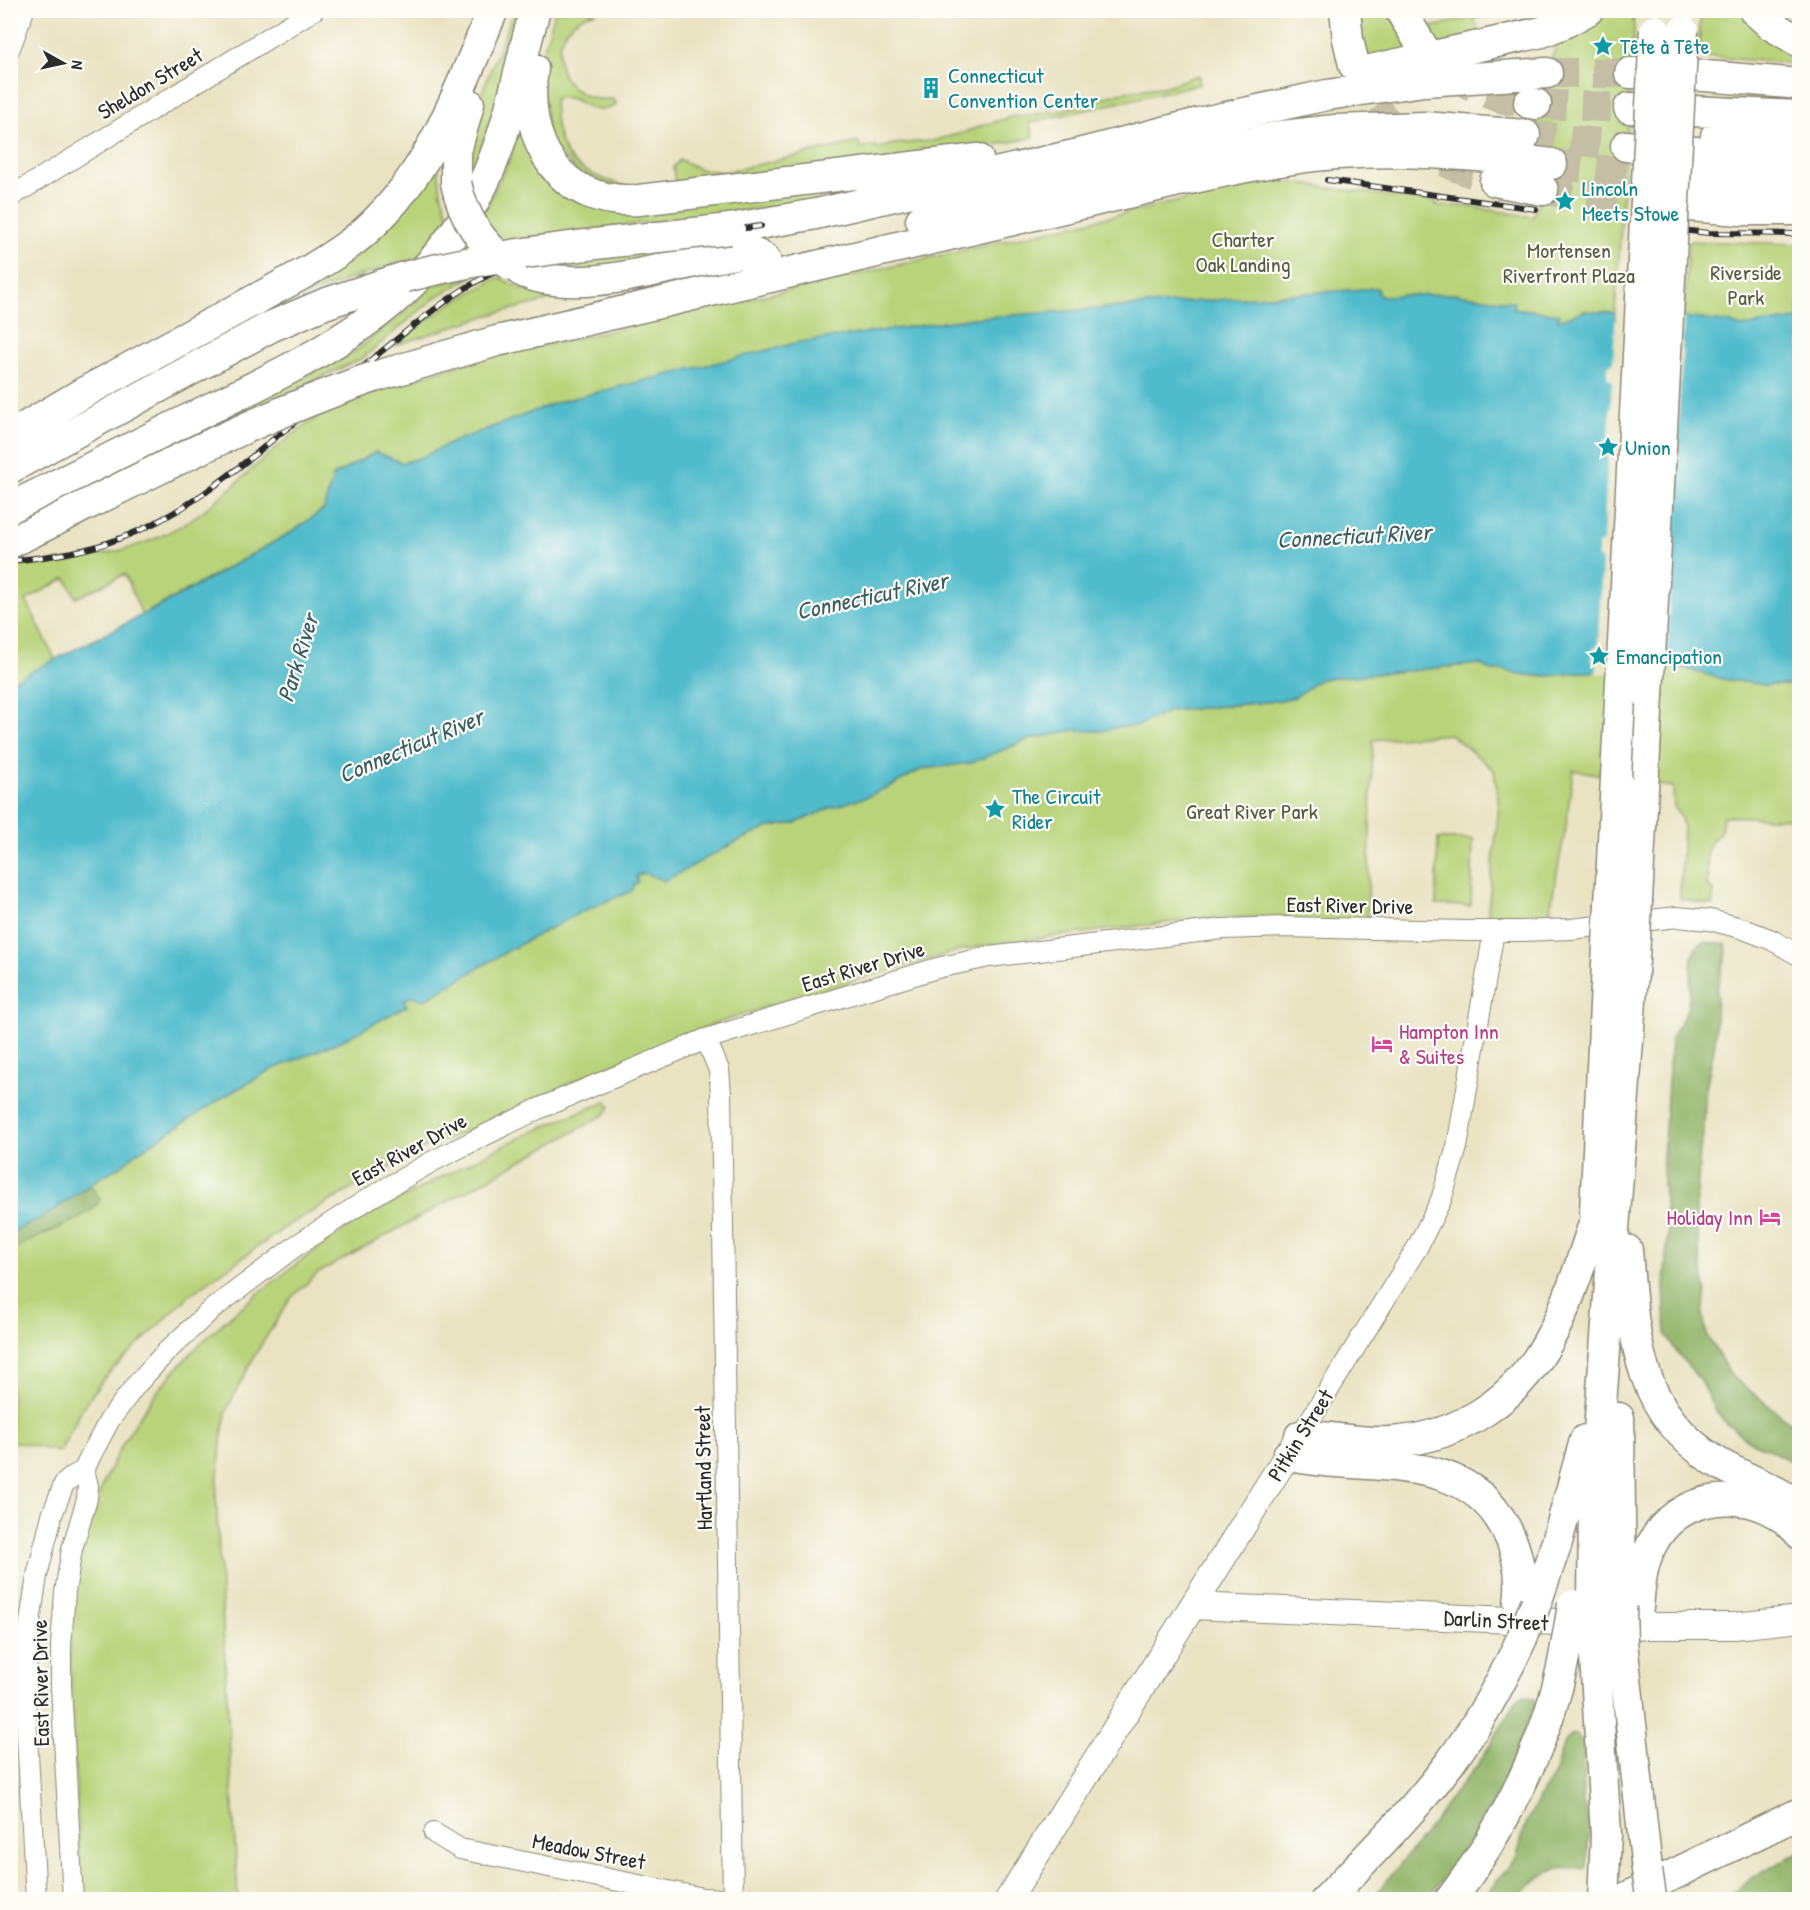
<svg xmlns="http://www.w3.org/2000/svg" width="1810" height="1910" font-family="'Patrick Hand',sans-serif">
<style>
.green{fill:#b8d379;stroke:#727f52;stroke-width:1.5}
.forest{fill:#92b569;stroke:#5e704a;stroke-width:1.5}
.water{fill:#50bbcb;stroke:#3e737b;stroke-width:1.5}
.pier{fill:#e9e3c2}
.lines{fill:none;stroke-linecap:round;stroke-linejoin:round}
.highway-tunnel{stroke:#c3bea4;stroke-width:30;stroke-dasharray:30 15;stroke-linecap:butt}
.minor-casing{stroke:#8a8776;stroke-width:22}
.major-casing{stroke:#8a8776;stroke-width:28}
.highway-casing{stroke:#8a8776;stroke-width:33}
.minor{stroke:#fff;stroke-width:20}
.major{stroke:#fff;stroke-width:26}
.highway{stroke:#fff;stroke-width:30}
.rail-casing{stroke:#2b2b2b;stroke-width:6}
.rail{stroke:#fdfcf7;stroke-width:4;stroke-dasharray:11;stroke-linecap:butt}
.highway-bridge-casing{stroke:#8a8776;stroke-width:33;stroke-linecap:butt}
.highway-bridge{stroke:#fff;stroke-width:30}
.labels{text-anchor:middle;stroke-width:4.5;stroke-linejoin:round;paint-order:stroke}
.culture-label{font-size:22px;fill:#0d838f;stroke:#fdfcf7;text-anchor:start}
.street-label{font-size:22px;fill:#2b2b2b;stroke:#fdfcf7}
.park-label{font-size:22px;fill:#555d42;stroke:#fdfcf7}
.hotel-label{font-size:22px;fill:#b23c85;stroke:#fdfcf7;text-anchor:start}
.water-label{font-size:24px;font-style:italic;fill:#385d63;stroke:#fdfcf7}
</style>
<rect width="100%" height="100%" fill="#fdfcf7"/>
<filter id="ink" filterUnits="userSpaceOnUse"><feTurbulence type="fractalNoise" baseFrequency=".0167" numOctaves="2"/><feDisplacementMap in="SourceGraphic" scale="12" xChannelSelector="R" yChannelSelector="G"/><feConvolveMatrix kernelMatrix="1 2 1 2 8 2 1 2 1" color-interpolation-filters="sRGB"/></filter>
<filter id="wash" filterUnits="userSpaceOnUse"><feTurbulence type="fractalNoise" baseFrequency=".008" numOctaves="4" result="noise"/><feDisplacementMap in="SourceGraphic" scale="24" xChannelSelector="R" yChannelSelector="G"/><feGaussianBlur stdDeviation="1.35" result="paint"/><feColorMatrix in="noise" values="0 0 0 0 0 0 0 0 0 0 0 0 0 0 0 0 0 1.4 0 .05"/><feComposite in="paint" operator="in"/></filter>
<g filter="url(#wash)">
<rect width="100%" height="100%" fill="#e9e3c2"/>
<path class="green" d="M 585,10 L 597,12 C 538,23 551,106 612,99 L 616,103 L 615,106 C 591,116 588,103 569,98 C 564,97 559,98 554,99 C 556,163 575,171 632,188 L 587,182 L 548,142 L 542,73 L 544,49 L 555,11 Z
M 514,11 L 520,11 L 493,115 L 467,185 L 473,115 Z
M 1352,11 L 1388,11 L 1415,51 L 1359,64 Z
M 1485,11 L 1498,11 L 1497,14 L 1474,19 L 1481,35 L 1432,47 L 1419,30 L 1473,17 L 1474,18 L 1476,13 Z
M 1527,11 L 1633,11 L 1634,33 L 1615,313 L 1584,311 L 1558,320 L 1558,314 L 1512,308 L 1514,302 L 1456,294 L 1379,296 L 1377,288 L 974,318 L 800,342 L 558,402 L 453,442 L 422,457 L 403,463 L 375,452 L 333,476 L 324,509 L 290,533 L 142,615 L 125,574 L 76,598 L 66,578 L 26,600 L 56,661 L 11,682 L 11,565 C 86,559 150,555 212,504 C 248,475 281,439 321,415 C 360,392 406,380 449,368 C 482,359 513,349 547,345 L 1271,180 L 1437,202 L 1436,205 L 1472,207 L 1533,217 L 1555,155 L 1520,151 L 1568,12 L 1526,20 Z
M 1701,11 L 1745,11 L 1799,49 L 1799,64 L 1698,56 Z
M 1198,75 L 1200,84 L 1029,123 L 1034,137 C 996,146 959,151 920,149 L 921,156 L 675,183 L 673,167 L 680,160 L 703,170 L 725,172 L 859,142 L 860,148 L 876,145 L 877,149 L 893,144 L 931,141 L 963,133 L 983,125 L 1012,117 L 1060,111 L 1123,92 L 1167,86 Z
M 519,123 L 571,195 L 884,183 L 803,203 L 497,242 L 480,220 L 511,156 Z
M 435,166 L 438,166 L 441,193 L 449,216 L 418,258 L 349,279 L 291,302 L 88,409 L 87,407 L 284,301 Z
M 1688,241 L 1799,244 L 1799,319 L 1740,327 L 1731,323 L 1684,317 Z
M 732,243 L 604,272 L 534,266 Z
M 473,276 L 436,297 L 363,358 L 196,435 L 195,433 L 354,352 L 406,311 L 432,285 Z
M 499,277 C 520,289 539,297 562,293 L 563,297 L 489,315 L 393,346 L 448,305 Z
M 1479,664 L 1493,671 L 1503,670 L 1521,675 L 1548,676 L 1583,672 L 1676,666 L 1723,679 L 1765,685 L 1799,685 L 1799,819 L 1723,816 L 1721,831 L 1709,844 L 1707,852 L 1707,886 L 1714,891 L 1712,905 L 1680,899 L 1683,827 L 1680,815 L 1674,807 L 1673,787 L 1573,770 L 1566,826 L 1547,925 L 1486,929 L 1499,806 L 1494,770 L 1450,734 L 1373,740 L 1367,925 L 1293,923 L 1292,917 L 1206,918 L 1008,942 L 961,950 L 793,998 L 709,1026 L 596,1071 L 438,1144 L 431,1144 L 290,1224 L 191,1294 L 105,1377 L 83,1407 L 60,1452 L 11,1441 L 11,1233 L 48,1214 L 96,1180 L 124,1164 L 136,1153 L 230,1093 L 271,1070 L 343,1040 L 406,1006 L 404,1000 L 412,995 L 424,1000 L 511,949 L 583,911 L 631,891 L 635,877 L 644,873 L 665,881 L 736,842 L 770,827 L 796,823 L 827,809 L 891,786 L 922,769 L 971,763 L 1027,740 L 1074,730 L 1102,731 L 1119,727 L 1137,726 L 1169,711 L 1276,701 L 1295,697 L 1320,679 Z
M 1438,839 L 1473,839 L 1471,906 L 1436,905 Z
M 607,1102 L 610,1107 L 604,1115 L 318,1273 L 291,1298 L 256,1353 L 227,1409 L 222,1434 L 216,1497 L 238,1899 L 82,1900 C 79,1848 76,1796 74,1744 C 70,1681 67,1619 80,1557 C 108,1432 177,1354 277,1279 C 305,1257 334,1236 365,1217 C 388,1204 413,1193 436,1180 C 492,1151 548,1122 607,1102 Z"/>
<path class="forest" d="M 1704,942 L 1726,944 L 1727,953 L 1717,988 L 1715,1043 L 1705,1094 L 1704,1132 L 1700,1149 L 1696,1210 L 1700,1260 L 1706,1289 L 1703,1316 L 1707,1336 L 1731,1376 L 1790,1422 L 1799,1425 L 1799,1472 L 1791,1461 L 1766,1448 L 1749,1441 L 1728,1425 L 1715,1411 L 1700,1380 L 1676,1351 L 1666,1334 L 1664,1285 L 1668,1234 L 1662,1172 L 1671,1039 C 1674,1027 1680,1025 1685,1014 C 1689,1007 1689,998 1690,991 C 1692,976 1687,948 1704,942 Z
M 90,1185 L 100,1199 C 91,1222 29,1235 11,1253 L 11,1233 L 48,1214 Z
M 1524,1695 L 1535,1699 C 1536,1710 1528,1719 1524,1729 C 1518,1745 1513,1761 1506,1776 C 1486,1819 1456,1863 1427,1899 L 1372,1899 L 1433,1824 L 1453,1795 L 1479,1763 L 1518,1699 Z
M 1574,1734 L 1581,1740 L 1583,1744 L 1584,1780 L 1582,1800 L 1586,1809 L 1589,1830 L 1587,1867 L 1584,1870 C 1575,1869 1564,1867 1555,1870 C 1544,1873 1524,1891 1517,1899 L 1486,1899 L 1490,1890 L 1517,1856 L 1526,1824 L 1539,1798 L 1553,1778 L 1564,1742 L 1570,1735 Z
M 1799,1852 L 1799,1899 L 1719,1899 L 1736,1891 L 1752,1878 Z"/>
<path class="water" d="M 1377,288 L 1379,296 L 1456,294 L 1514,302 L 1513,308 L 1559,314 L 1558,320 L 1584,311 L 1615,313 L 1615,319 L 1684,317 L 1731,323 L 1740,327 L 1799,319 L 1799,685 L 1765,685 L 1723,679 L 1676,666 L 1583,672 L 1548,676 L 1521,675 L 1503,670 L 1493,671 L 1479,664 L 1320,679 L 1295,697 L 1276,701 L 1169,711 L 1137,726 L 1119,727 L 1102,731 L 1074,730 L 1027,740 L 971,763 L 922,769 L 891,786 L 866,797 L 827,809 L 796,823 L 770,827 L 736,842 L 665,881 L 644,873 L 636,876 L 638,882 L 634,885 L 632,891 L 583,911 L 511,949 L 424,1000 L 412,996 L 404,1000 L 407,1006 L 343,1040 L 271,1070 L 230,1093 L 136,1153 L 124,1164 L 96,1180 L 48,1214 L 11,1233 L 11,682 L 168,602 L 290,533 L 324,509 L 333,476 L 376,452 L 403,463 L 422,457 L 453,442 L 558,402 L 800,342 L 974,318 Z"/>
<path class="pier" d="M 1616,310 L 1618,312 L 1618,316 L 1684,314 L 1666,670 L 1596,674 L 1597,665 L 1592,661 L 1593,649 L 1598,645 L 1602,561 L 1598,557 L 1598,545 L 1603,541 L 1608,457 L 1603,452 L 1604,441 L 1609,437 L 1612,381 L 1607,377 L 1608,366 L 1613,362 Z"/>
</g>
<g filter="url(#ink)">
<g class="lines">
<path class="highway-tunnel" d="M 1354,68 C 1373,129 1438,164 1495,181
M 1448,71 C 1472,89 1499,101 1529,103
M 1547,73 L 1630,73
M 1536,104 L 1629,108
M 1525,135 L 1626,146
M 1552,164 L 1635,174
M 1543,190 L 1633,201"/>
<defs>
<path id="minor" d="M 10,48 L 24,10
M 10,197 L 314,10
M 706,1039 L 719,1070 L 721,1093 L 733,1900
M 1300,1436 L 1417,1248 L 1441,1200 L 1457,1147 L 1494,931
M 434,1833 L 460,1849 L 490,1855 L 703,1898 L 739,1900
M 36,1900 L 25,1698 L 28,1635 L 37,1576 L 52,1515 L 64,1484 L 72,1477 L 84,1470
M 73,1900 L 61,1686 L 61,1645 L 65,1592 L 72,1549 L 87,1499 L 88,1486 L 84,1470 L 91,1455 L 109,1421 L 135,1386 L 166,1352 L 211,1310 L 297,1245 L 368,1199 L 433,1161 L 538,1109 L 706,1039 L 937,968 L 989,957 L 1223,929 L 1284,927 L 1465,931 L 1522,931 L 1571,929 L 1677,917 L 1710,920 L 1741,928 L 1772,940 L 1800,956"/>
<path id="major" d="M 1193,1606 L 1649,1626 L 1734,1626 L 1800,1619
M 1008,1900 L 1298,1438"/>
<path id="highway" d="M 1345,10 L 1348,39 L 1354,65
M 1400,10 L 1424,49
M 1754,10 L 1771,25 L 1800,42
M 533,68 C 522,142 559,205 639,200 L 978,159
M 1366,71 L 1542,32 L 1564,23 L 1588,10
M 1630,73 L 1706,76 L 1800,84
M 1529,103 L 1536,104
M 1629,108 L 1800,116
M 1716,136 L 1800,138
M 1626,146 L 1800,161
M 1650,176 L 1731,185 L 1800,188
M 1495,181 L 1543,190
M 456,183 L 456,151 L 469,104
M 1650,203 L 1740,210 L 1800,210
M 921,220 L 1174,158 L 1282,136 L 1335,130 L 1424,127 L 1525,135
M 730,229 L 816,214 L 1078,154 L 1199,123 L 1327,95 L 1424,81 L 1547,73
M 521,271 C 579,299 678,262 741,253 L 755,254 L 765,259
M 374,377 L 497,341 L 1179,181 C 1223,172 1268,161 1314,156 C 1394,148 1473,154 1552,164
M 10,436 L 83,393 L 308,271 C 333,256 358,240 378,219 C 435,162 462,83 493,10
M 10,468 L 270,327 L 324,304 L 405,277
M 10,508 C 74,476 138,445 201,413 C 319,355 422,309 483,184 C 510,129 518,68 535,10
M 1637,900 L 1648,695
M 1610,904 L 1616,777
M 1595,1212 L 1607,964
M 1627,1250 C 1634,1335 1635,1410 1715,1461 C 1742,1478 1774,1487 1800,1507
M 1619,1418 L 1621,1607
M 1300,1436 C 1331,1436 1360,1444 1391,1442 C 1462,1438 1522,1396 1553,1332 C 1571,1297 1582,1258 1595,1221
M 1288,1455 C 1362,1474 1462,1446 1505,1527 C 1518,1551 1523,1575 1519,1603
M 1536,1603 L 1557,1542 L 1585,1440
M 1593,1606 L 1594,1499 L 1634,960
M 1638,1608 C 1640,1583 1642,1559 1656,1537 C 1689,1486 1764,1489 1800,1534
M 1594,1641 L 1606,1834 L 1603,1900
M 1622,1642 L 1647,1870
M 1326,1900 C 1368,1856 1412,1813 1449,1764 C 1478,1725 1502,1682 1522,1638
M 1450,1900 C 1505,1828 1554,1730 1567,1640
M 1621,1900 L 1800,1813"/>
</defs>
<use href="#minor" class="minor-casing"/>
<use href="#major" class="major-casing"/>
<use href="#highway" class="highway-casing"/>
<use href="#minor" class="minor"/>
<use href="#major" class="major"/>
<use href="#highway" class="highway"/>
<defs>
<path id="rail" d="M 1327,180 L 1536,209
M 1632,225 L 1709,233 L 1800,234
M 10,561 C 48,557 86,552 121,538 C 180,516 228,477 276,437 C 312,409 347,380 382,351 C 434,309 477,271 544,255 L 761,226"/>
</defs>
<use href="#rail" class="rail-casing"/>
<use href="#rail" class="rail"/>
<defs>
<path id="highway-bridge" d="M 456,183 C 463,216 482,247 511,265
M 405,277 C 511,249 622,242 730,229
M 10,543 C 130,484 247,420 374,377
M 1648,695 L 1683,31
M 1616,777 L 1655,30
M 1634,960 L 1637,900
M 1607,964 L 1610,904
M 1593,1606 L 1594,1641
M 1621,1607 L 1622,1642
M 1522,1638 L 1536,1603
M 1567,1640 L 1573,1605
M 1647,1870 L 1651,1896"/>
</defs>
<use href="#highway-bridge" class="highway-bridge-casing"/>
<use href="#highway-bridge" class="highway-bridge"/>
</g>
</g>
<defs>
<symbol id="sight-bare" viewBox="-9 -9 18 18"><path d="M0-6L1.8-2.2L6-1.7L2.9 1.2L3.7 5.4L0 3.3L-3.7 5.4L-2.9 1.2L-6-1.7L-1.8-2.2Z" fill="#0f9aa8" stroke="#fdfcf7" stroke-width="2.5" paint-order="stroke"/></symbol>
<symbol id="building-bare" viewBox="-9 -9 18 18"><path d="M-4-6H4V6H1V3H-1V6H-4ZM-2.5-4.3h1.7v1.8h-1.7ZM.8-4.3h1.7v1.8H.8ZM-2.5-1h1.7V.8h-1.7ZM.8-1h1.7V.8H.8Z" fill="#0f9aa8" stroke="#fdfcf7" stroke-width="2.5" paint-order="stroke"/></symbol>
<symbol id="hotel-bare" viewBox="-9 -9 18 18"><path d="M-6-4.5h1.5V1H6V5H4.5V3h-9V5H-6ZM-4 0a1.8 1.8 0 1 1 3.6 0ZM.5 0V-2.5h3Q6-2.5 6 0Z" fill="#d1479c" stroke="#fdfcf7" stroke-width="2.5" paint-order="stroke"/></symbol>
</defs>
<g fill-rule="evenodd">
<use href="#sight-bare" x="1588" y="31" width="30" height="30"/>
<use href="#building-bare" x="916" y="73" width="30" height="30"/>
<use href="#sight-bare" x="1550" y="186" width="30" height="30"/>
<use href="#sight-bare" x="1593" y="432" width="30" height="30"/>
<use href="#sight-bare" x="1584" y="641" width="30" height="30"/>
<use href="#sight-bare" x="980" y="794" width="30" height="30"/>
<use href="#hotel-bare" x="1367" y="1029" width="30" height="30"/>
<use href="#hotel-bare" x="1755" y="1202" width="30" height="30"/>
</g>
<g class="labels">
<g class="culture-label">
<text x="1620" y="54">Tête à Tête</text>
<text x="948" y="83">Connecticut<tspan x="948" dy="25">Convention Center</tspan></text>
<text x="1582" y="196">Lincoln<tspan x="1582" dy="25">Meets Stowe</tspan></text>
<text x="1625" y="455">Union</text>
<text x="1616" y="664">Emancipation</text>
<text x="1012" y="804">The Circuit<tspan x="1012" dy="25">Rider</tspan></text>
</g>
<g class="street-label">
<text transform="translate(150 83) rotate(-31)" y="8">Sheldon Street</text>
<text transform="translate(1350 905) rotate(1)" y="8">East River Drive</text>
<text transform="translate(863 966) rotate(-17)" y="8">East River Drive</text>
<text transform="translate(409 1149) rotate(-29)" y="8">East River Drive</text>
<text transform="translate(1300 1435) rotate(-58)" y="8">Pitkin Street</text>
<text transform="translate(703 1468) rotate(-91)" y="8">Hartland Street</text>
<text transform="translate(1496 1620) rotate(3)" y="8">Darlin Street</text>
<text transform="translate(40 1683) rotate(-91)" y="8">East River Drive</text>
<text transform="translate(589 1851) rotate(11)" y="8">Meadow Street</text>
</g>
<g class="park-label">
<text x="1243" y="247">Charter<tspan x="1243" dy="25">Oak Landing</tspan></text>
<text x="1569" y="258">Mortensen<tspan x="1569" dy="25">Riverfront Plaza</tspan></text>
<text x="1746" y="280">Riverside<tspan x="1746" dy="25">Park</tspan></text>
<text x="1252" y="819">Great River Park</text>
</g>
<g class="hotel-label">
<text x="1399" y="1039">Hampton Inn<tspan x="1399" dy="25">&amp; Suites</tspan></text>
<text x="1753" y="1225" text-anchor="end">Holiday Inn</text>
</g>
<g class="water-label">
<text transform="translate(1354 536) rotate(-3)" y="8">Connecticut River</text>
<text transform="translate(872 596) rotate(-12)" y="8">Connecticut River</text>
<text transform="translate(298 658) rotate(-73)" y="8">Park River</text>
<text transform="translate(411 746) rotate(-23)" y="8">Connecticut River</text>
</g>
</g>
<rect width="1810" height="1910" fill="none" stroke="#fdfcf7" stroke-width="36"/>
<g transform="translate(63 63) rotate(98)" stroke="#fdfcf7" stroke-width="4.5" paint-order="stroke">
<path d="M0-4.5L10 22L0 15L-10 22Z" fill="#2b2b2b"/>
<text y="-9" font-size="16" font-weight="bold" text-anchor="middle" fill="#2b2b2b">N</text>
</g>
</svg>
